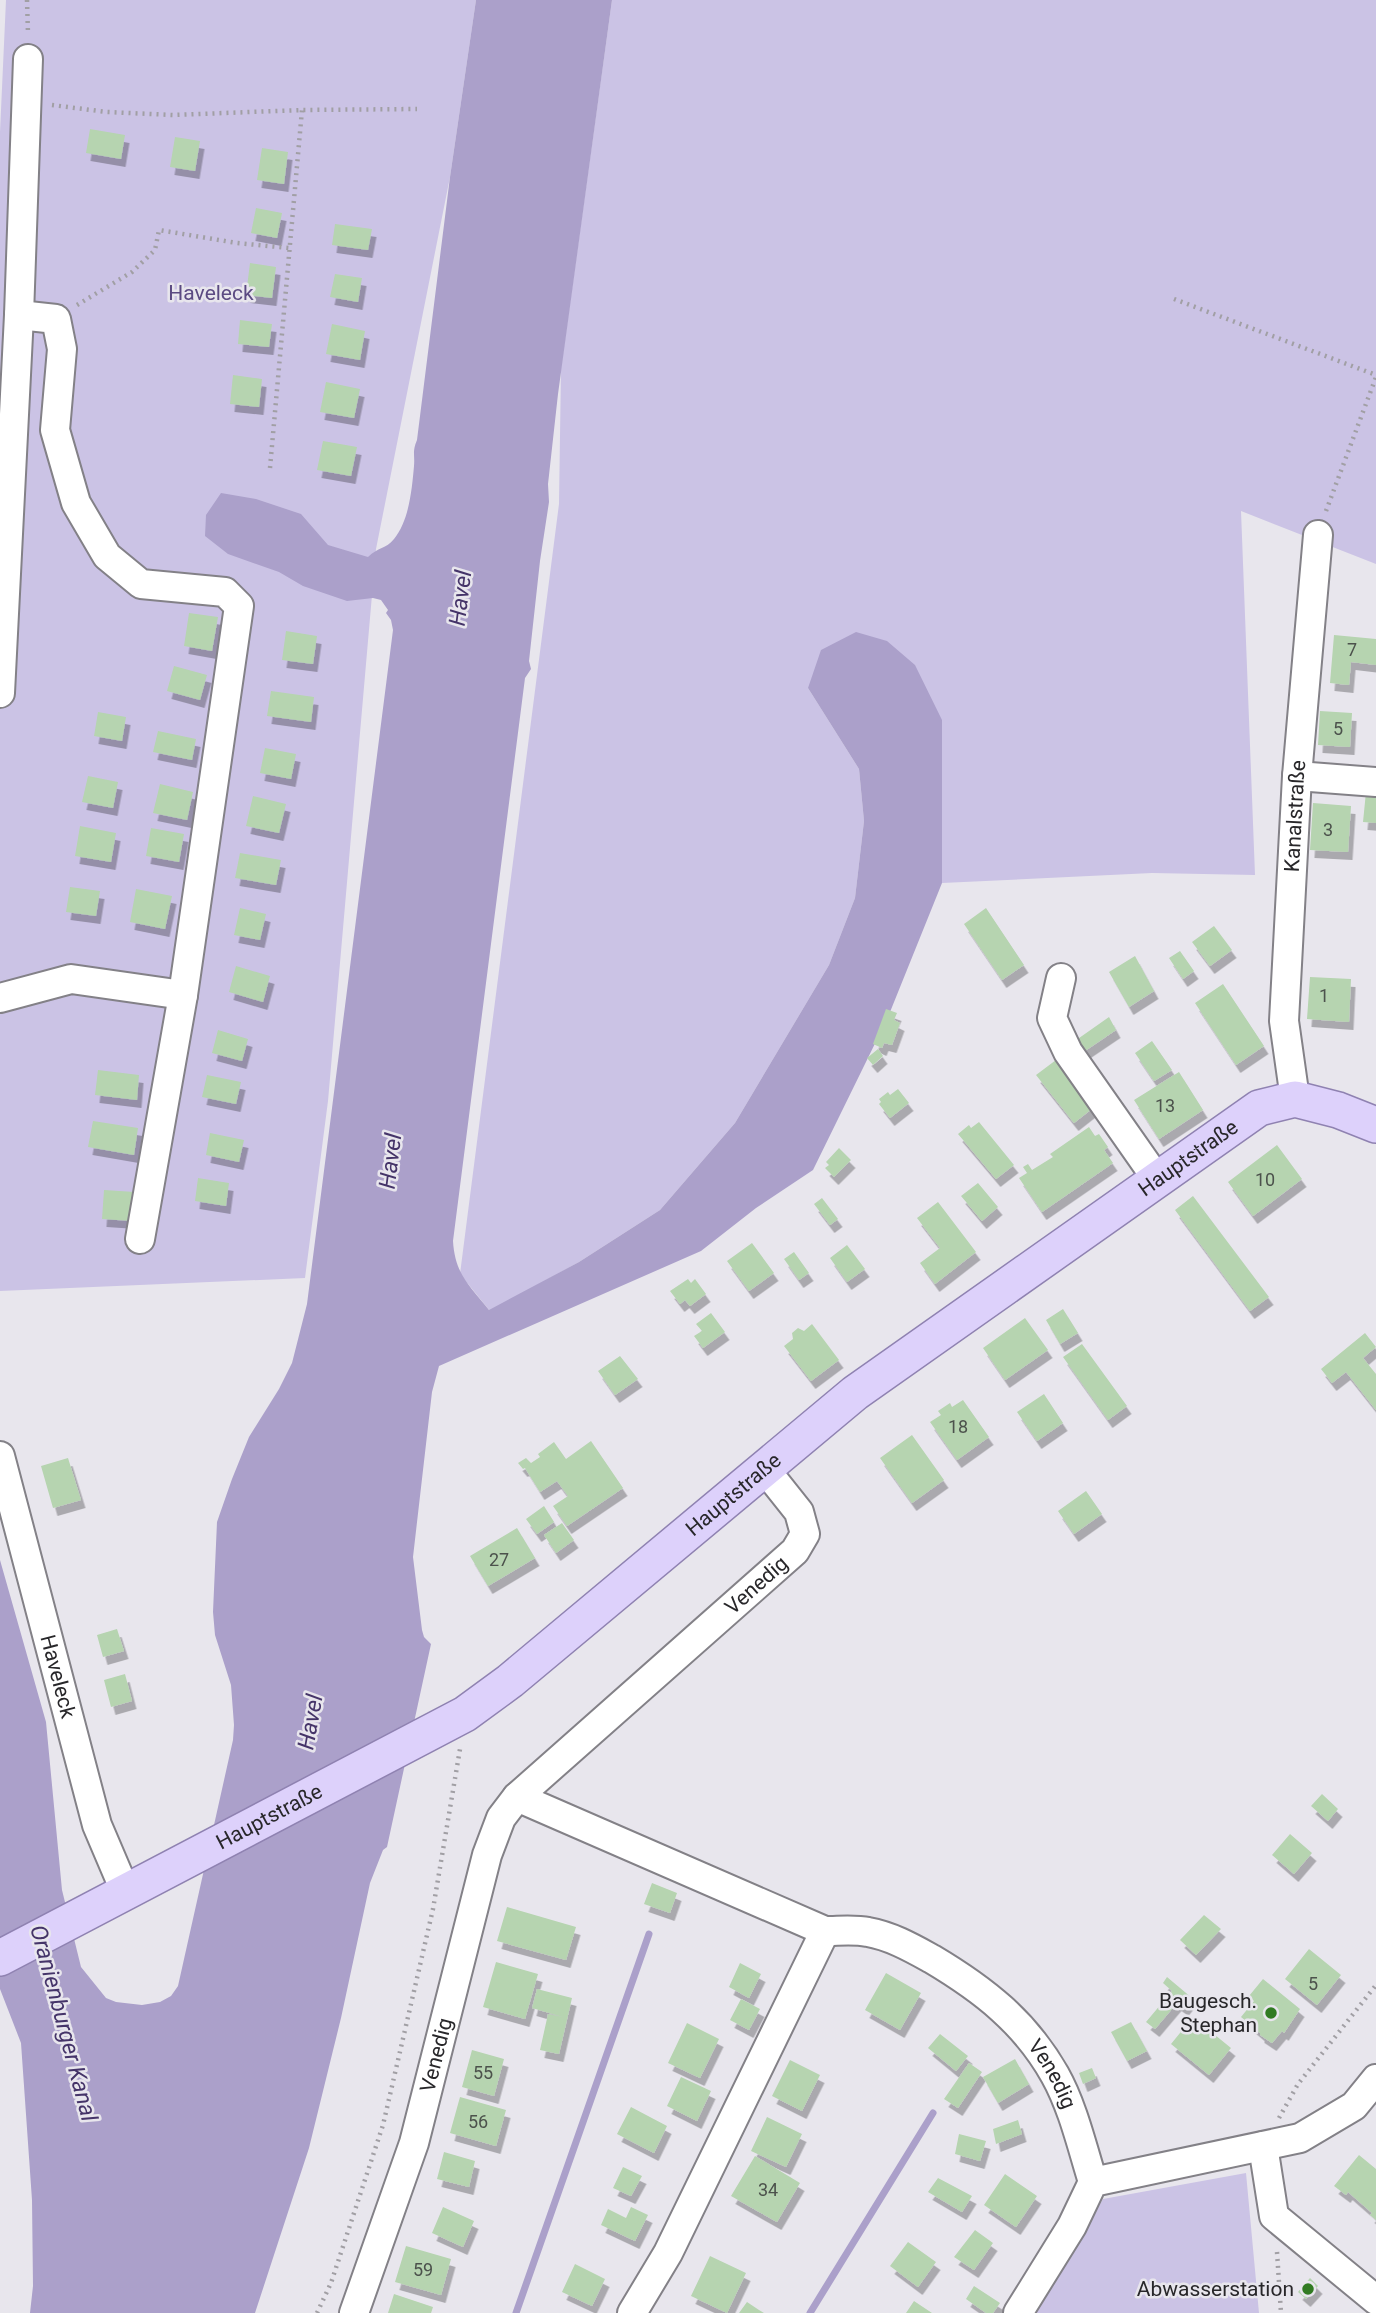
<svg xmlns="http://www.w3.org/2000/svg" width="1376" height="2313" font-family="Roboto,sans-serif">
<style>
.green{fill:#cbc3e5}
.water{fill:#aba0ca}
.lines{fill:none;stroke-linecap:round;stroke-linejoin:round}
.stream{stroke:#aba0ca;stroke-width:7}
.building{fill:#b6d4b0;filter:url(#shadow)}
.minor-casing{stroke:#838187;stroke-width:32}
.major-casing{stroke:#8f82b1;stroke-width:38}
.path{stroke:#a19fa4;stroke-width:4.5;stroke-dasharray:2 5;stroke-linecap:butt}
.minor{stroke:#fff;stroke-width:28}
.major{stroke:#ddd1fb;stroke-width:35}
.poi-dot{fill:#317b22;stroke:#e8e6ed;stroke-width:2.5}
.labels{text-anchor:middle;stroke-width:5;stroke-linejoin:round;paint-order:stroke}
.number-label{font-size:18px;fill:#4c524c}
.park-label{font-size:21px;fill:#5b4a82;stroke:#e8e6ed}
.street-label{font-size:21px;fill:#28272a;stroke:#e8e6ed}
.poi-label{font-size:21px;fill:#28272a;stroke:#e8e6ed;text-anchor:end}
.water-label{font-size:23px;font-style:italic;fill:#453469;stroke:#e8e6ed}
</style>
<defs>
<filter id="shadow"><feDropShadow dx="4.5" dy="8" stdDeviation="0" flood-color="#0004"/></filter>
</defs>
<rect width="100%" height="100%" fill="#e8e6ed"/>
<path class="green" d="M 6,0 L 476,0 L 450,177 L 376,549 L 328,1101 L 305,1278 L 0,1291 L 0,132 Z
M 612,0 L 1376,0 L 1376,564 L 1241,511 L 1255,875 L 1152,873 L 942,883 L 942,720 L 808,688 L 859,769 L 864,821 L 855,898 L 829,965 L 735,1123 L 660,1210 L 579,1262 L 490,1311 L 460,1274 L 559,504 L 561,368 Z
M 1246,2173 L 1259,2313 L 1033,2313 L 1103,2199 Z"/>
<path class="water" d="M 476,0 L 612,0 L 558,394 L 548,484 L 549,502 L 540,561 L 529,661 L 531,669 L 525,678 L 453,1241 C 455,1274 469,1285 489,1310 L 579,1262 L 660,1210 L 735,1123 L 829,965 L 855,898 L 864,821 L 859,769 L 808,688 L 821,650 L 856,632 L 887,641 L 915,665 L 942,720 L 942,883 L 888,1017 L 813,1170 L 756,1208 L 701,1251 L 439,1366 L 432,1392 L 413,1557 L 422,1630 L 424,1637 L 431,1644 L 387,1847 L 383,1850 L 370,1883 L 341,2018 L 309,2148 L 255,2313 L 30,2313 L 33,2286 L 32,2200 L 21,2043 L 0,1989 L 0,1560 L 46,1722 L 62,1890 L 81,1967 L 106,1998 L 116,2002 L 142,2005 L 160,2002 L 171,1996 L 178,1986 L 233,1740 L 234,1725 L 231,1685 L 215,1635 L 213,1612 L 217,1522 L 232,1479 L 249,1437 L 279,1389 L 292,1363 L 307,1304 L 393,630 L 391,620 L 386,613 L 388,610 L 381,600 L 373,598 L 347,601 L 303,586 L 279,572 L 228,554 L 205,536 L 206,515 L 221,493 L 256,499 L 301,514 L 328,545 L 368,557 C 378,547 386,549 394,539 C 409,521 412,489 414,466 C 415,455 412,452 417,440 L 450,177 Z"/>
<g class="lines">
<path class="stream" d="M 516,2313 L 649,1934
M 810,2313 L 933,2113"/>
</g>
<path class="building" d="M 90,129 L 125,135 L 121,159 L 86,153 Z
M 175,137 L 200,141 L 195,171 L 170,167 Z
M 262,148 L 288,152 L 284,184 L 257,180 Z
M 256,208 L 282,213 L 277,238 L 251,233 Z
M 335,224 L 372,229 L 368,250 L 332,245 Z
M 250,263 L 276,267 L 272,298 L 246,295 Z
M 335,274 L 362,278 L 358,302 L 330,297 Z
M 240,320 L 272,324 L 269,347 L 238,344 Z
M 332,324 L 365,331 L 360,360 L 326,354 Z
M 233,375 L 262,379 L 259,407 L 230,404 Z
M 326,382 L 360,389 L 354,418 L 320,412 Z
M 323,441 L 357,447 L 351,476 L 317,470 Z
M 189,613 L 218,617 L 212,651 L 184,646 Z
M 286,631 L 317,636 L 313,664 L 282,660 Z
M 1334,635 L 1376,639 L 1376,665 L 1351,662 L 1349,685 L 1330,683 Z
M 174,666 L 207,675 L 200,700 L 167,691 Z
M 271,691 L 314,697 L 311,722 L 267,716 Z
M 1320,711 L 1352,713 L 1350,747 L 1318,745 Z
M 98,712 L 126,717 L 122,741 L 94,736 Z
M 158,731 L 196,739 L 192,760 L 153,752 Z
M 265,748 L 296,754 L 291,779 L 260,773 Z
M 88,776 L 118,782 L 113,808 L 82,802 Z
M 160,784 L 193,792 L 187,820 L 153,813 Z
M 1366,792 L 1376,793 L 1376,823 L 1363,822 Z
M 253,796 L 286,804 L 279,833 L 246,826 Z
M 1313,803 L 1351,806 L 1348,852 L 1310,850 Z
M 80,826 L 116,833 L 111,862 L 75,856 Z
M 151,828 L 184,834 L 179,862 L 146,856 Z
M 240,853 L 281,860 L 276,885 L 235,878 Z
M 70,887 L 100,891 L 96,916 L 66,912 Z
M 136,889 L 172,896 L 165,929 L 130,922 Z
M 240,908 L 266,914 L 260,940 L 234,935 Z
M 986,908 L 1024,965 L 1002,980 L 964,924 Z
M 1214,926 L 1232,950 L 1210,966 L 1192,942 Z
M 1180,951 L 1194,971 L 1183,979 L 1169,958 Z
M 1135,956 L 1154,991 L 1129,1007 L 1109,972 Z
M 236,966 L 270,976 L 263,1002 L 229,992 Z
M 1310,977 L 1351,979 L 1349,1022 L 1307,1019 Z
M 1223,984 L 1264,1046 L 1236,1065 L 1195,1003 Z
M 886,1009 L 897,1013 L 894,1020 L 900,1023 L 892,1045 L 884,1043 L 882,1048 L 873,1044 Z
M 1109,1017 L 1116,1030 L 1079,1055 L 1072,1043 Z
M 218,1030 L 248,1039 L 242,1061 L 212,1053 Z
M 1152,1041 L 1172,1070 L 1154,1081 L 1135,1053 Z
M 878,1049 L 883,1056 L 873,1065 L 867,1058 Z
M 1056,1060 L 1093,1108 L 1074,1123 L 1036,1075 Z
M 98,1070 L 139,1075 L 137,1100 L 95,1095 Z
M 1179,1072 L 1203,1110 L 1159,1139 L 1134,1100 Z
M 207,1075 L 241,1082 L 236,1104 L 202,1097 Z
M 898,1089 L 909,1103 L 890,1118 L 879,1104 L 881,1102 L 879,1099 L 888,1092 L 890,1095 Z
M 93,1121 L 138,1128 L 134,1155 L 88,1147 Z
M 979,1122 L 1014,1165 L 996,1179 L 958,1134 L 969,1125 L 971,1128 Z
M 1089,1127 L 1095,1136 L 1099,1134 L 1108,1147 L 1104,1150 L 1113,1163 L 1042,1212 L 1019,1178 L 1027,1173 L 1023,1167 L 1028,1164 L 1032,1170 L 1053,1157 L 1050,1154 Z
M 210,1133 L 244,1140 L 239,1162 L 206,1155 Z
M 1277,1145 L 1302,1179 L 1253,1216 L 1228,1182 Z
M 839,1148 L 851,1160 L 834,1177 L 825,1168 L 829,1165 L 826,1162 Z
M 198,1178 L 229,1183 L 226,1206 L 195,1201 Z
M 978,1183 L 998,1207 L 982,1221 L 961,1196 Z
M 104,1190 L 135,1192 L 132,1221 L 102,1219 Z
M 1193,1196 L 1269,1297 L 1250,1311 L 1175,1210 Z
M 822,1198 L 838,1219 L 830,1225 L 814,1204 Z
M 938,1202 L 976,1252 L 935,1284 L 920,1263 L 940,1248 L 917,1218 Z
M 752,1243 L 774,1273 L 749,1291 L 727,1261 Z
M 847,1245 L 865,1269 L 847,1282 L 830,1258 Z
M 794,1252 L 809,1273 L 799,1280 L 784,1259 Z
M 688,1279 L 691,1283 L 695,1279 L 706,1294 L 690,1306 L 685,1300 L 680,1304 L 670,1291 Z
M 1063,1309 L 1078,1333 L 1060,1344 L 1046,1320 Z
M 711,1313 L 725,1332 L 703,1348 L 694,1336 L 702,1331 L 696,1324 Z
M 1025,1318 L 1048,1350 L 1005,1380 L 983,1348 Z
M 812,1324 L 839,1360 L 811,1381 L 784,1346 L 793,1339 L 792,1333 L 798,1328 L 804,1331 Z
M 1365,1333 L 1376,1347 L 1363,1358 L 1376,1374 L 1376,1410 L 1346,1372 L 1332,1383 L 1321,1369 Z
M 1082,1344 L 1127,1406 L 1108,1420 L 1063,1357 Z
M 620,1356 L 638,1379 L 615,1395 L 598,1371 Z
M 1044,1394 L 1063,1423 L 1037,1441 L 1017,1412 Z
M 963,1400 L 989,1437 L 957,1460 L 930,1422 L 941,1415 L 938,1411 L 950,1403 L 952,1407 Z
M 912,1435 L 944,1480 L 912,1503 L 880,1458 Z
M 591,1441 L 623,1488 L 567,1526 L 553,1506 L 568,1496 L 557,1481 L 540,1492 L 525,1468 L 523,1469 L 518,1463 L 526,1458 L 531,1463 L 540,1457 L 538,1454 L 554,1442 L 566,1459 Z
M 68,1458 L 81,1500 L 53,1508 L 41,1466 Z
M 1086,1491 L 1102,1514 L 1074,1534 L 1058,1511 Z
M 544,1506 L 554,1522 L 537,1534 L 526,1519 Z
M 562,1523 L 574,1540 L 556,1553 L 544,1535 Z
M 517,1528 L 535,1558 L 488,1586 L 470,1556 Z
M 117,1629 L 124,1651 L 103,1657 L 97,1635 Z
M 125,1674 L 132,1701 L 111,1707 L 104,1680 Z
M 1322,1794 L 1338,1809 L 1328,1821 L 1311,1806 Z
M 1290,1834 L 1312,1853 L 1294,1874 L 1272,1855 Z
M 652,1883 L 677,1893 L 670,1913 L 644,1904 Z
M 507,1907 L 576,1927 L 566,1960 L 497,1941 Z
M 1204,1915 L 1221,1929 L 1196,1955 L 1180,1940 Z
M 1309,1949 L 1341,1975 L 1317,2005 L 1285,1979 Z
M 496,1962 L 538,1974 L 525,2019 L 483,2007 Z
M 740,1963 L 761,1974 L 749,1998 L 729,1987 Z
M 886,1973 L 921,1993 L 900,2030 L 865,2010 Z
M 1167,1977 L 1192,1998 L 1184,2008 L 1177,2003 L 1155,2029 L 1146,2022 L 1172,1991 L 1163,1983 Z
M 1263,1979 L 1300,2009 L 1284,2033 L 1282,2031 L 1272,2043 L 1260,2035 L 1260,2033 L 1241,2017 L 1254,2001 L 1249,1996 Z
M 537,1989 L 572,1998 L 559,2054 L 540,2050 L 548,2014 L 563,2017 L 532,2008 Z
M 741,1999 L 760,2009 L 749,2030 L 730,2020 Z
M 1193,2017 L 1231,2048 L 1209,2075 L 1171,2044 Z
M 1131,2022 L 1147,2051 L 1127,2061 L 1111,2032 Z
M 687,2023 L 719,2039 L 700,2078 L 668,2063 Z
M 940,2034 L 968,2056 L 956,2071 L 928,2048 Z
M 472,2050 L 504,2059 L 494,2096 L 462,2087 Z
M 1015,2059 L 1029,2084 L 998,2103 L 983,2077 Z
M 790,2060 L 820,2075 L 802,2111 L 772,2096 Z
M 969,2063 L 982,2072 L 958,2108 L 944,2099 Z
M 1092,2068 L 1096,2078 L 1083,2084 L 1079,2073 Z
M 681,2077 L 711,2091 L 697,2121 L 667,2106 Z
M 460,2097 L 506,2110 L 496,2146 L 450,2133 Z
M 631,2107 L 667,2126 L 654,2153 L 617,2134 Z
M 767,2117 L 802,2134 L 786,2167 L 751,2151 Z
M 1018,2120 L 1022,2134 L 996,2144 L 993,2129 Z
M 959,2134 L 986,2141 L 980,2161 L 955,2154 Z
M 444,2152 L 475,2161 L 469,2187 L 437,2179 Z
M 1359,2155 L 1376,2169 L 1376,2220 L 1370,2215 L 1372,2213 L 1348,2192 L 1346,2195 L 1334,2186 Z
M 755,2156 L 800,2183 L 777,2222 L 731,2196 Z
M 623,2167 L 642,2176 L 631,2196 L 613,2188 Z
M 1005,2174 L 1037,2196 L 1016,2227 L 984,2205 Z
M 938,2178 L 972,2196 L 962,2212 L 928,2192 Z
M 443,2207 L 474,2221 L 463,2247 L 432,2233 Z
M 631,2207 L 648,2215 L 635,2241 L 601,2225 L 608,2209 L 626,2218 Z
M 975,2230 L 993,2243 L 974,2270 L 954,2257 Z
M 908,2242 L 936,2262 L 918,2287 L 890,2266 Z
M 406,2246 L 451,2259 L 441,2295 L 395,2282 Z
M 710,2256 L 746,2273 L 727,2313 L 691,2296 Z
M 575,2264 L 605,2279 L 592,2306 L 562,2292 Z
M 1310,2278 L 1318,2286 L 1306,2299 L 1298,2292 Z
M 974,2286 L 1000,2303 L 993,2313 L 986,2313 L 966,2299 Z
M 394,2294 L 433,2307 L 431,2313 L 388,2313 Z
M 914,2301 L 932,2313 L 906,2313 Z
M 747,2302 L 759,2310 L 764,2313 L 739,2313 Z"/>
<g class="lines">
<defs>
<g id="minor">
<path d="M 19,315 L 56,319 L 62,349 L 55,430 L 76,503 L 107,556 L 141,584 L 225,592 L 239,606 L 183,995 L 140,1239"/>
<path d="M 0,693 L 19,315 L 28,59"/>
<path d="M 1297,776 L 1376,782"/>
<path d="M 1061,978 L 1052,1018 L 1068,1052 L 1157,1179"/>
<path d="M 0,998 L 71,979 L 183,995"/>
<path id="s1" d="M 1295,1099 L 1284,1021 L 1297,776 L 1318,535"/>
<path id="s2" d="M 0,1456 L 97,1825 L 126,1893"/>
<path id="s3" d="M 517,1797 L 825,1931 C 839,1931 854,1929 868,1932 C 891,1936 912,1948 932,1959 C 984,1990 1025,2022 1055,2075 C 1073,2107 1082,2147 1093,2182"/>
<path d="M 1263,2146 L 1274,2216 L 1376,2300"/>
<path id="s4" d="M 354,2313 L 414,2143 L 487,1855 L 501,1818 L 517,1797 L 795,1551 L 805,1534 L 799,1512 L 764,1468"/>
<path d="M 632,2313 L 668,2253 L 825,1931"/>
<path d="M 1018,2313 L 1072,2226 L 1093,2182 L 1300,2138 L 1354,2106 L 1376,2079"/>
</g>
<g id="major">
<path id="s5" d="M 0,1958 L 465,1714 L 510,1681 L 855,1393 L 1259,1108 L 1295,1099 L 1338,1110 L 1376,1125"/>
</g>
</defs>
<use href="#minor" class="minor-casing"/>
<use href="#major" class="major-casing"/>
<path class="path" d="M 27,0 L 28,34
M 52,105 L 107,112 L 173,115 L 302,110 L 417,109
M 1174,299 L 1376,375
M 77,305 L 132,272 L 155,250 L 159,230 L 237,243 L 289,248
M 270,468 L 302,110
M 1326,511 L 1376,377
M 1279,2118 L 1298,2084 L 1376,1985
M 1277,2252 L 1281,2313
M 317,2313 L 331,2283 L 383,2125 L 433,1909 L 460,1749"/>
<use href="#minor" class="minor"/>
<use href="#major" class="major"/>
</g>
<g class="poi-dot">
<circle cx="1271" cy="2013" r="7"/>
<circle cx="1308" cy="2289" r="7"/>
</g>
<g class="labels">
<g class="number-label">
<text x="1352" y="656">7</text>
<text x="1338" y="735">5</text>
<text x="1328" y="836">3</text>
<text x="1324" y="1002">1</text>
<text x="1165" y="1112">13</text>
<text x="1265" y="1186">10</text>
<text x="958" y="1433">18</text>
<text x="499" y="1566">27</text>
<text x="1313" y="1990">5</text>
<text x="483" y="2079">55</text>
<text x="478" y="2128">56</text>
<text x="768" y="2196">34</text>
<text x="423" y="2276">59</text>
</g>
<g class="park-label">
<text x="211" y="300">Haveleck</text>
</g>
<g class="street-label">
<text dy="7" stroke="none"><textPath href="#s1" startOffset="284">Kanalstraße</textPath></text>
<text dy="7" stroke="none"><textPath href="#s5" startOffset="1438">Hauptstraße</textPath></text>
<text dy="7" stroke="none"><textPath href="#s5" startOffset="872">Hauptstraße</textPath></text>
<text dy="7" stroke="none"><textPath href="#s4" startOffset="863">Venedig</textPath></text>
<text dy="7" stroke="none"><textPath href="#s2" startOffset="228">Haveleck</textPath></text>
<text dy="7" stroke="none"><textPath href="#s5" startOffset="304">Hauptstraße</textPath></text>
<text dy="7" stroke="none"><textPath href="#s4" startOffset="271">Venedig</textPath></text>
<text dy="7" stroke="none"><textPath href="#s3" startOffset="618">Venedig</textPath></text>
</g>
<g class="poi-label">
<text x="1257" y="2008">Baugesch.<tspan x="1257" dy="24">Stephan</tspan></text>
<text x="1294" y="2296">Abwasserstation</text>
</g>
<g class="water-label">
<text transform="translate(460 598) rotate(-83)" y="8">Havel</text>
<text transform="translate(390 1161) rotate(-83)" y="8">Havel</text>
<text transform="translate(310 1722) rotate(-80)" y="8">Havel</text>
<text transform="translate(64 2023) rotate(75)" y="8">Oranienburger Kanal</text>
</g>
</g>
</svg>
